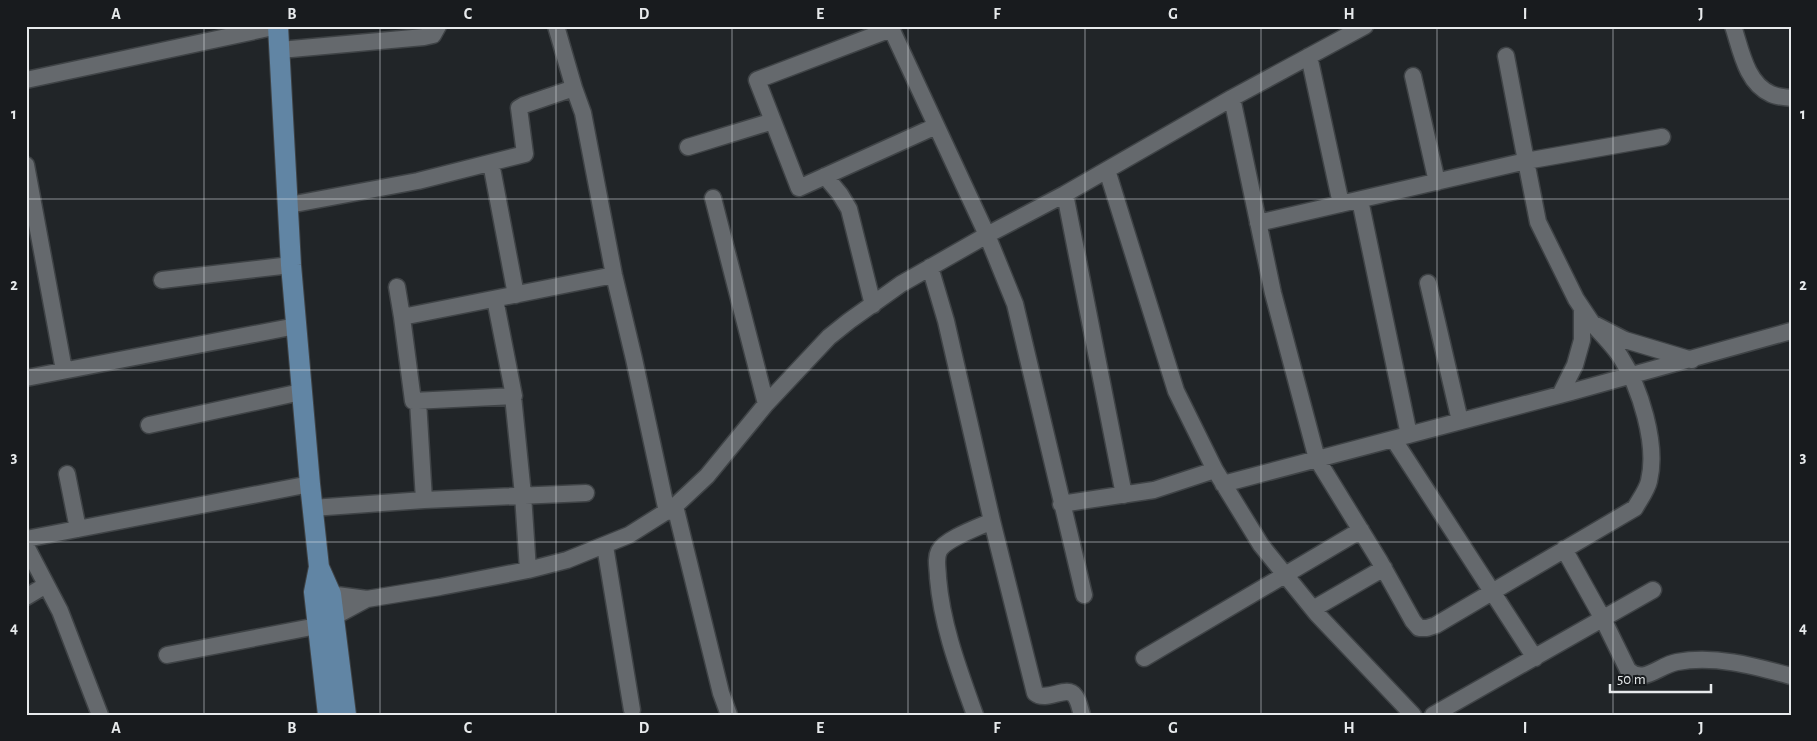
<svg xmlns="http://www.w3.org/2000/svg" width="1817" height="741" font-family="'Alegreya Sans',sans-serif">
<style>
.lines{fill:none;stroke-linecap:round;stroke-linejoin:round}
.minor-casing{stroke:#3f4346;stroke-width:19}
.major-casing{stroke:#3f4346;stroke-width:22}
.minor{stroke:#65696d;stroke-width:16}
.major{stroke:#6185a4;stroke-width:20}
.grid{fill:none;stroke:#e7eaec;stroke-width:1;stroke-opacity:0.55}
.neatline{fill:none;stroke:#e7eaec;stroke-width:2}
.grid-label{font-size:16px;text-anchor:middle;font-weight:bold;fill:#e7eaec}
</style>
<rect width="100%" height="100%" fill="#212528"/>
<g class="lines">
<defs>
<path id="minor" d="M 890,26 L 987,235 L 1015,304 L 1084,595
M 1733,26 C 1741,50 1746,83 1771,94 C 1777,97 1784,97 1791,98
M 891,29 L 757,80 L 799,188 L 936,126
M 280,50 L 424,37 L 433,35 L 438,26
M 1309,56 L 1341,204
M 1413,76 L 1437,182
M 26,80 L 278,26
M 574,88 L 583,113 L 614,275 L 634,359 L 667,512
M 1232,98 L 1273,293 L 1317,459 L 1379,560 L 1413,621 L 1419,628 L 1427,628 L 1436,625 L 1635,508 C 1640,499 1647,490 1649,481 C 1658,444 1640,387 1620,356 C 1612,344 1601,334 1592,323
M 1662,137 L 1526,161 L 1538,222 L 1576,299 L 1592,323 L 1625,340 L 1692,360
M 688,147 L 773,121
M 491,163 L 516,295
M 26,165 L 64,370
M 1107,170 L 1176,391 L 1215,470 L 1261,545 L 1317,614 L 1413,715
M 825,176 L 840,194 L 849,209 L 873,305
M 1065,194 L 1124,495
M 713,198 L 766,404
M 1360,200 L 1409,435
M 289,205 L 418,181 L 525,154 L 519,108 L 524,105 L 574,88 L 556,26
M 1258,223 L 1526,161 L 1506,56
M 930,267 L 946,321 L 992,521 C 979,527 945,539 939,551 C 935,559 938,569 938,578 C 942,626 959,670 975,715
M 162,280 L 291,265
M 1428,283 L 1460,421
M 397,287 L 402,317 L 614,275
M 402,317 L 413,401 L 514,396 L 495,299
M 26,378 L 296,326
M 1560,395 L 1575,365 L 1582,340 L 1582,309
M 513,396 L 523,495 L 528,570
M 149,425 L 301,392
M 1394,440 L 1535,658
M 67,474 L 78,529
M 1223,484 L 1571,392 L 1791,331
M 424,500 L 586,493
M 1061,504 L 1154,490 L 1215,470
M 675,506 L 721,693 L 729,715
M 312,508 L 424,500 L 418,401
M 992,521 L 1035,693 C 1047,703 1067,684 1075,696 C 1079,701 1080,709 1082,715
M 26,539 L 310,484
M 26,546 L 60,611 L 100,715
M 605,546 L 632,710
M 1564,549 L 1603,619 L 1628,670 C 1644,685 1659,665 1677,662 C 1715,655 1754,666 1791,676
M 321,593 L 367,599 L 440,587 L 528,570 L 567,560 L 629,535 L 675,506 L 707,476 L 766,404 L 829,337 L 849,321 L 901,284 L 987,235 L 1065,194 L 1232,98 L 1365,26
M 26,597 L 46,585
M 1313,609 L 1384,568
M 167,655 L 317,626 L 367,599
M 1144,658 L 1361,530
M 1433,715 L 1653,590"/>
<path id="major" d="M 278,26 L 291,265 L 310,484 L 319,567 L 331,594 L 346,715
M 319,567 L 314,592 L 328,715"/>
</defs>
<use href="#minor" class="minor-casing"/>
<use href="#major" class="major-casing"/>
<use href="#minor" class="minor"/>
<use href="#major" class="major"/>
</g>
<path class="grid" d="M 204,26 L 204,715M 380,26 L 380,715M 556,26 L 556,715M 732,26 L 732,715M 908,26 L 908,715M 1085,26 L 1085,715M 1261,26 L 1261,715M 1437,26 L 1437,715M 1613,26 L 1613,715M 26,199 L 1791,199M 26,370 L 1791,370M 26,542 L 1791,542"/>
<rect width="1817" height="741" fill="none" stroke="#181b1e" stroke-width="55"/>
<path d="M1610 684v8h101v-8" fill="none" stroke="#e7eaec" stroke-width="2.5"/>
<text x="1617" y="684" font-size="15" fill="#e7eaec" stroke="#181b1e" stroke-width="4" paint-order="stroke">50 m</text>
<rect x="28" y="28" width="1762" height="686" class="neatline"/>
<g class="grid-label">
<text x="116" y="19">A</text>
<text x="292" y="19">B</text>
<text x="468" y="19">C</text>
<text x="644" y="19">D</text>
<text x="820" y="19">E</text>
<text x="997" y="19">F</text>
<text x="1173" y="19">G</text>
<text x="1349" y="19">H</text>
<text x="1525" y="19">I</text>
<text x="1701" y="19">J</text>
<text x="14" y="119">1</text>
<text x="1803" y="119">1</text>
<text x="14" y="290">2</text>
<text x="1803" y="290">2</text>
<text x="14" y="462">3</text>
<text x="1803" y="462">3</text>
<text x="14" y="633">4</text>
<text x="1803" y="633">4</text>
<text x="116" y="733">A</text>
<text x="292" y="733">B</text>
<text x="468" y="733">C</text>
<text x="644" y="733">D</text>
<text x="820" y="733">E</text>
<text x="997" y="733">F</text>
<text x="1173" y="733">G</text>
<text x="1349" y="733">H</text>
<text x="1525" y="733">I</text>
<text x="1701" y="733">J</text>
</g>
</svg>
